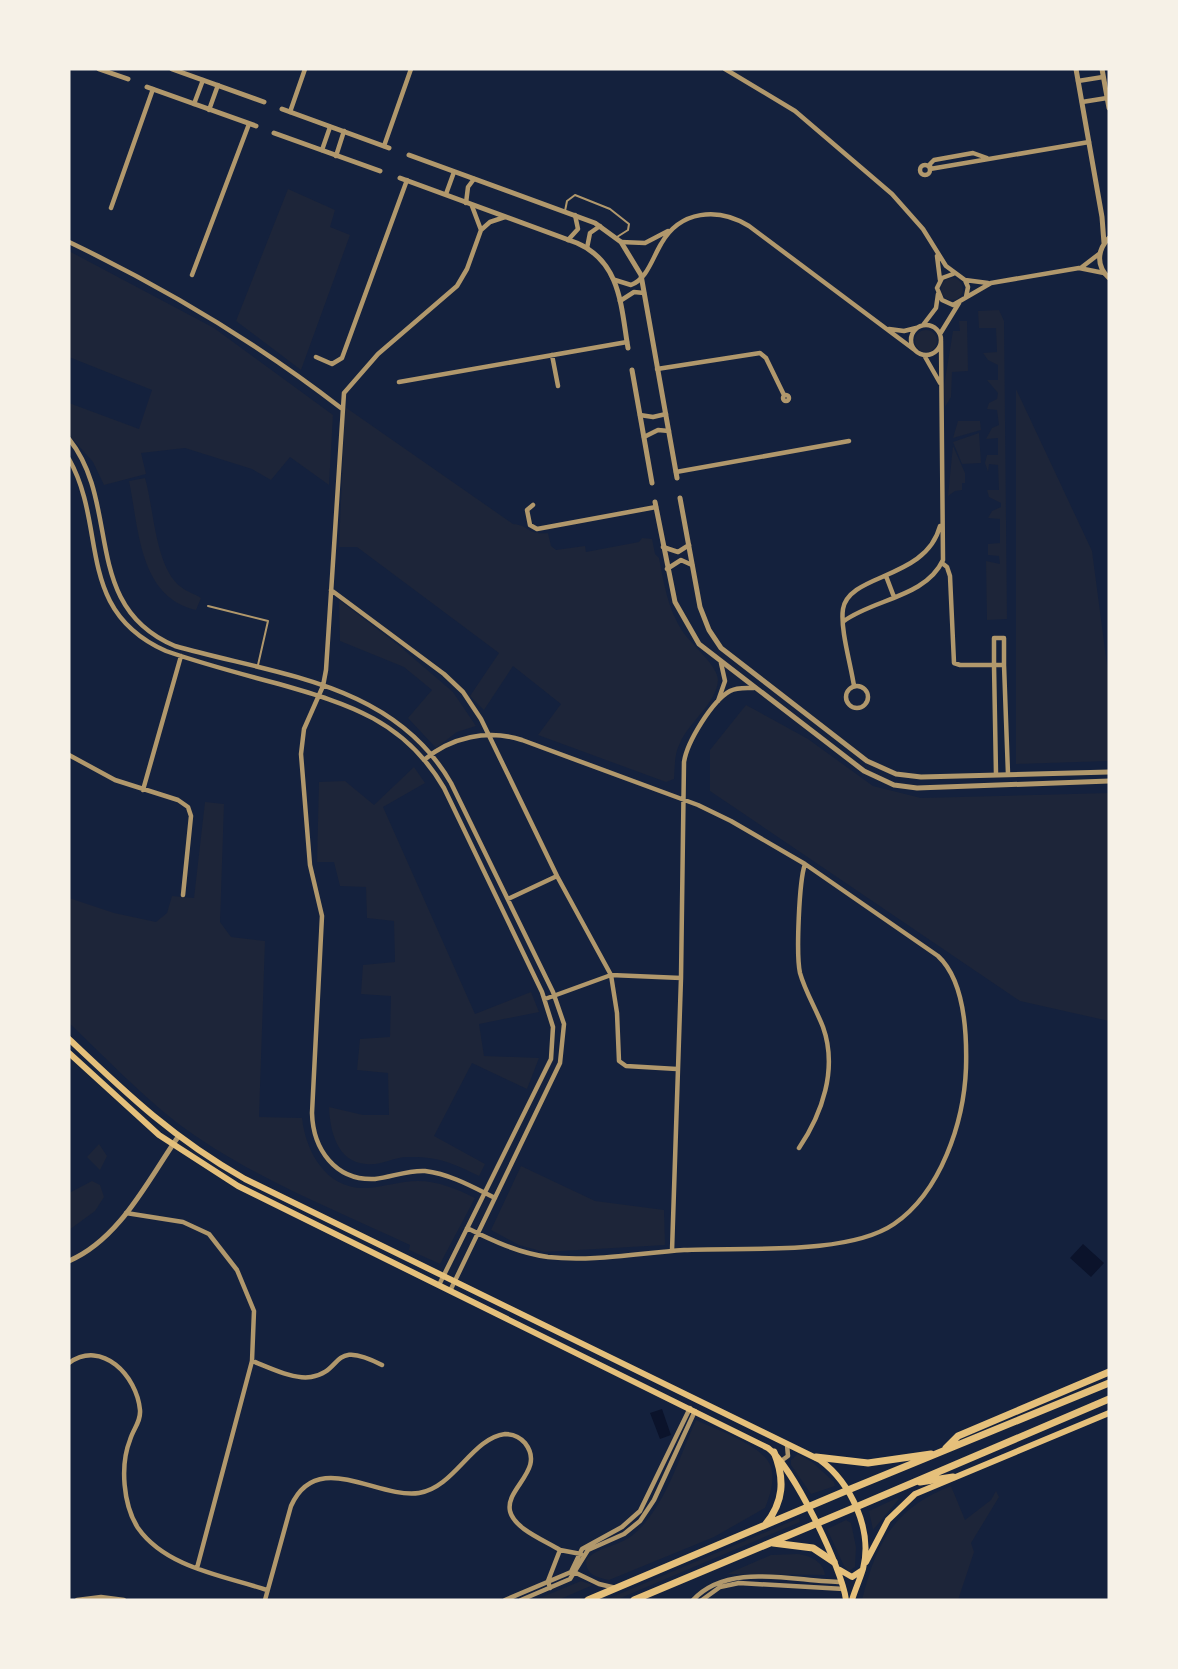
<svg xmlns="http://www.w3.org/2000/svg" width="1178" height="1669" font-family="'Asap Condensed',sans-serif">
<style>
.green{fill:#1d2539}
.water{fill:#0b132b}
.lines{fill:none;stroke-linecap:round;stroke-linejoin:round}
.service{stroke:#b1986c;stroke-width:2}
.minor{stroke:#b1986c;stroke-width:4.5}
.tertiary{stroke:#b1986c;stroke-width:5}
.secondary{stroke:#e5c07b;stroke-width:6}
.primary{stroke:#e5c07b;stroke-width:7}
.trunk{stroke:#e5c07b;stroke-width:7}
</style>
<rect width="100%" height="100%" fill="#14213d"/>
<path class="green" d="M 288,189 L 335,210 L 330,227 L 350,235 L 301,370 L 236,321 Z
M 69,251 L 214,328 L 333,415 L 329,485 L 290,457 L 271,480 L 252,469 L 185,448 L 141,453 L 146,474 L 104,485 L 93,462 L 69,435 L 69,403 L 139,429 L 152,390 L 69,357 Z
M941 289a11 11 0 1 1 22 0a11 11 0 1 1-22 0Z
M 999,310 L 1004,321 L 1007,619 L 987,620 L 986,561 L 1000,564 L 999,556 L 988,555 L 988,544 L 1000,543 L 1000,519 L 988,518 L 992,511 L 1001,507 L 1001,503 L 989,497 L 987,490 L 999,490 L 998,465 L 989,464 L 988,472 L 985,463 L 987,455 L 998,455 L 998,438 L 986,439 L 992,428 L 999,425 L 997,410 L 987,409 L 989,403 L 997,399 L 998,393 L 987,380 L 998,380 L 998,365 L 988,360 L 983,353 L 997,352 L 996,328 L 979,328 L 978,311 Z
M 959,321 L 967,321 L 968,371 L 952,372 L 951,397 L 945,407 L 944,386 L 953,331 L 960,331 Z
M915 341a11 11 0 1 1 22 0a11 11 0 1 1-22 0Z
M 1016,389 L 1092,551 L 1109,680 L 1109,761 L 1016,764 Z
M 345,407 L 513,524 C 529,525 527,535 548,533 L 551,546 L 556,550 L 585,546 L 586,552 L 639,542 L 642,538 L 652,539 L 655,554 L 659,558 C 664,584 668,610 683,632 C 692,645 718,666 718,680 C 717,703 689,722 680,743 C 674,754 675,767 674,779 L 666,782 L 538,735 L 561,704 L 513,666 L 484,710 L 470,696 L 499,653 L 357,547 L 339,547 Z
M 958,421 L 980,421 L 981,430 L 953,438 Z
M 979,433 L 981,463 L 962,464 L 953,442 Z
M 953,446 L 965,473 L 965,483 L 962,483 L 962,490 L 955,491 L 948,496 Z
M 145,478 C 154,508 155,568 181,587 C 187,592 195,594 201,598 L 196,610 C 139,597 139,529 129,481 Z
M 339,600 L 397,644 L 453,692 L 476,726 L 457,732 L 436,748 L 408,718 L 432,690 L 404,667 L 340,641 Z
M 746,705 L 808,739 L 873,786 L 921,798 L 1109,793 L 1109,1021 L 1020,1001 L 710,791 L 710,750 Z
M 414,767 L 425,783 L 383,807 L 475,1014 L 531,992 L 539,1012 L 479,1024 L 484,1056 L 539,1058 L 527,1089 L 472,1063 L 434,1136 L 485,1164 L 479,1176 C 453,1163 437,1156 407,1157 C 394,1157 380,1166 366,1164 C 337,1162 330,1131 329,1107 L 363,1115 L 389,1115 L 388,1073 L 357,1070 L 360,1039 L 390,1037 L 391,996 L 361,994 L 363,965 L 395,962 L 394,921 L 367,918 L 366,887 L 340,886 L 334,862 L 317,862 L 319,782 L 345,781 L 374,805 Z
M 205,802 L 224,804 L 220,922 L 231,937 L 265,941 L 259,1117 L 302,1118 C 306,1153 327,1190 367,1188 C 384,1187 400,1181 418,1181 C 438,1181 457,1189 475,1198 L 440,1264 L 409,1250 L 410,1245 C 331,1208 246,1175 176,1122 C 138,1092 104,1056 69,1023 L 69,898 L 114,913 L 156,922 L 167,913 L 172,896 L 194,898 Z
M 99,1144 L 107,1156 L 100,1170 L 87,1157 Z
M 521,1166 L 595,1201 L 664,1210 L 665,1245 L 544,1252 L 519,1245 L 491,1230 Z
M 92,1181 L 100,1185 L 104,1197 L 95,1211 L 69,1230 L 69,1193 Z
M 696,1420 C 715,1429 765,1446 771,1467 C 775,1480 770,1496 765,1508 L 714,1537 L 609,1580 C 596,1577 586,1575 586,1560 C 598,1546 619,1547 634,1534 C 666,1506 679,1457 696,1420 Z
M 798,1454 L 812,1462 L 834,1482 L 835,1486 L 811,1494 L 791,1465 L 791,1460 Z
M 951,1486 L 965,1520 L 991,1500 L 996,1491 L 999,1497 L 971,1543 L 974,1552 L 958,1600 L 862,1600 C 876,1543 894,1508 951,1486 Z
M 897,1498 L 899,1499 L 873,1530 L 869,1511 Z
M 799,1518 L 800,1522 L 616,1600 L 605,1600 Z
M 846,1520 L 851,1523 L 856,1547 L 855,1567 L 849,1571 L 844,1566 L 827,1529 Z
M 797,1554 C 810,1555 824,1562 825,1575 L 727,1574 L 771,1555 Z
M 581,1581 L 593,1585 L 558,1600 L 535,1600 Z"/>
<path class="water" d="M 1083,1244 L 1104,1263 L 1091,1277 L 1070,1258 Z
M 662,1409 L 671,1435 L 660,1439 L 650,1413 Z"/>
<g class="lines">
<path class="service" d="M 565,211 L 567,201 L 575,195 L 610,209 L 629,224 L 628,230 L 617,237
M 208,606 L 268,621 L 258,665"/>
<path class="minor" d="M 725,69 L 795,111 L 892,194 L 923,229 L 946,266 L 965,280 L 968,287 L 966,297
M 1078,81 L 1103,77
M 1082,102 L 1107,98
M 194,104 L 203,80
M 209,110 L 218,85
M 290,112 L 305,69
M 384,146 L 411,69
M 322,150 L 330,127
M 336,156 L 344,131
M 987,158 L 973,153 L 934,160 L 930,164 L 930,169 L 1089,142
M920 170a5 5 0 1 1 10 0a5 5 0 1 1-10 0Z
M 446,194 L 454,172
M 466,203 L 468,187 L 474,179
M 472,206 L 481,230
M 111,208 L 153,89
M 568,240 L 578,229 L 575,215
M 69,242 C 165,288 257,343 341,408
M 621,242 L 645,243 L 668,231
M 587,248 L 590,233 L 600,226
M 937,256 L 940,280
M 1082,267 L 1099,254
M 953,274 L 942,278 L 937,288 L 942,300 L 953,305 L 991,283 L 1079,268 L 1104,273
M 192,275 L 249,124
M 615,280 L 631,285 C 647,279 652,259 661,244 C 680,210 718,207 749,226 L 916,351
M 965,280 L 988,283
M 620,301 L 634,292 L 644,293
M 923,325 L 936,308 L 938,294
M911 340a15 15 0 1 1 30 0a15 15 0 1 1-30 0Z
M 889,329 L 904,331 L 916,328
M 940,334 L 959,303
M 552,355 L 558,386
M 924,355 L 940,383
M 316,357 L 332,364 L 342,358 L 407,180
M 657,369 L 760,353 L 766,358 L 784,395
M 399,382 L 627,342
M783 398a3 3 0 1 1 6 0a3 3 0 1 1-6 0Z
M 640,415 L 653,417 L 666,414
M 644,437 L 658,430 L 669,431
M 69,439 C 122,505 80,606 175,646 C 276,675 393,682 451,783 L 553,992 L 564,1024 L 560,1063 L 450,1291
M 69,459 C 108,528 74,610 166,651 C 203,664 241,674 279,684 C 349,704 405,721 444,788 L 542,992 L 553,1027 L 551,1059 L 439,1285
M 676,472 L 849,441
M 533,505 L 527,510 L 530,525 L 537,529 L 656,507
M 663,547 L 678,552 L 689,545
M 942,563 L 947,567 L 950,576 L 954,663 L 960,665 L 994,665 L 994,638 L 1004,638 L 1004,665
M 667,569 L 681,560 L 692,565
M 886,576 L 894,597
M 331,590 L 444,674 L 463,692 L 481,719 L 557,876 L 611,975 L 617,1013 L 619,1061 L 626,1066 L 677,1069
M 844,621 C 874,599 926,597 943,560 L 941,341
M 854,686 C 851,665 840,629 843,609 C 849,573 926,580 940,526
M846 697a11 11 0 1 1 22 0a11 11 0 1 1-22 0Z
M 718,701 L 725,681 L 721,663
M 69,755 L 115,780 L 178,800 L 188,807 L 191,816 L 183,895
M 424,760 C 451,737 488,729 522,740 L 698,805 L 731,821 L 805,864 L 938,956 C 965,981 967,1033 966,1068 C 964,1122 941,1192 894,1224 C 847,1256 741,1247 684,1250 C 639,1253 592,1262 548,1257 C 519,1253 493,1241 467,1228
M 996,774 L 994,665 L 1004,665 L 1008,774
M 143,790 L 181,656
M 508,899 L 557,876
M 545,999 L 611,975 L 681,978
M 799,1148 C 822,1114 838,1069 823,1027 C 816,1009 805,991 800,973 C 796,955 799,881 805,864
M 495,1198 C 473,1187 450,1174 425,1171 C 408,1170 392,1177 375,1179 C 335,1181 313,1149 312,1113 L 322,916 L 310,865 L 301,754 L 304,729 L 323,686 L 326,670 L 344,393 L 378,354 L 457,286 L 467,269 L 481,230 L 490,222 L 505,217
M 126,1213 L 183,1222 L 209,1234 L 237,1270 L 254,1311 L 252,1361 L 197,1568
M 672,1251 L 681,978 L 684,762 C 687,742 712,701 730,691 C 737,687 746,688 754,688
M 252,1361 C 269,1367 293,1380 311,1377 C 344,1372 330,1338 382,1365
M 69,1363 C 102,1339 137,1376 140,1410 C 141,1422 133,1429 130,1440 C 120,1465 123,1505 138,1528 C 166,1568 225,1576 267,1590
M 781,1461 L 788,1456 L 787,1445
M 560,1550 L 581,1554
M 574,1572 L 599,1584 L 616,1588
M 77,1600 L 101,1597 L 124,1600
M 265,1600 L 291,1506 C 317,1448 376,1499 419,1493 C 454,1488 472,1438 505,1434 C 513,1434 520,1437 525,1443 C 546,1470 505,1488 510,1511 C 514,1529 546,1541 560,1550 L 548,1581 L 550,1588
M 505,1600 L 571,1572 L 582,1549 L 622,1527 L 640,1511 L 690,1408
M 521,1600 L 570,1579 L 588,1550 L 624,1534 L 640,1521 L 654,1500 L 695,1411
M 693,1600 C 729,1561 795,1582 842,1582
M 702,1600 L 720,1587 L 739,1583 L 844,1589"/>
<path class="tertiary" d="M 99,69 L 128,79
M 172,69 L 264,102
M 1076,69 L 1102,217 L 1104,243
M 1102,69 L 1109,108
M 147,87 L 256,126
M 282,109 L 389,148
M 274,133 L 380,171
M 409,155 L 595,223 L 621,242 L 641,275 L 677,478
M 400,178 L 577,243 C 621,262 621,307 628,348
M 1109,238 C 1097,250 1096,266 1109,278
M 632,370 L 652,483
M 680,498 L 700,607 L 709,630 L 721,648 L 867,761 L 896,774 L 921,777 L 1109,772
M 655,502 L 675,602 L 699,644 L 864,771 L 894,785 L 917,788 L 1109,781
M 69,1261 C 120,1239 148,1180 178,1137"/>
<path class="secondary" d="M 69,1039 C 128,1095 173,1138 245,1179 L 820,1460 C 851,1483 873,1530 863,1569 C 860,1579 855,1590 852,1600
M 69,1053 L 159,1135 L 238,1186 L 768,1448 C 793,1467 842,1568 846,1600
M 866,1562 L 888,1520 L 915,1494 L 1109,1413
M 840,1570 L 852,1577 L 861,1571"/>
<path class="primary" d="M 765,1525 C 784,1502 785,1479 774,1452
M 773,1543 L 813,1548 L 834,1562
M 588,1600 L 848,1490
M 634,1600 L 856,1507"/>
<path class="trunk" d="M 946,1448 L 958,1436 L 1109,1372
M 816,1457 L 868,1463 L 931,1454
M 920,1482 L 953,1477
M 848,1490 L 1109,1383
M 856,1507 L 1109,1399"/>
</g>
<rect width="1178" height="1669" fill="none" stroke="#f6f1e7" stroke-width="141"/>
</svg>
